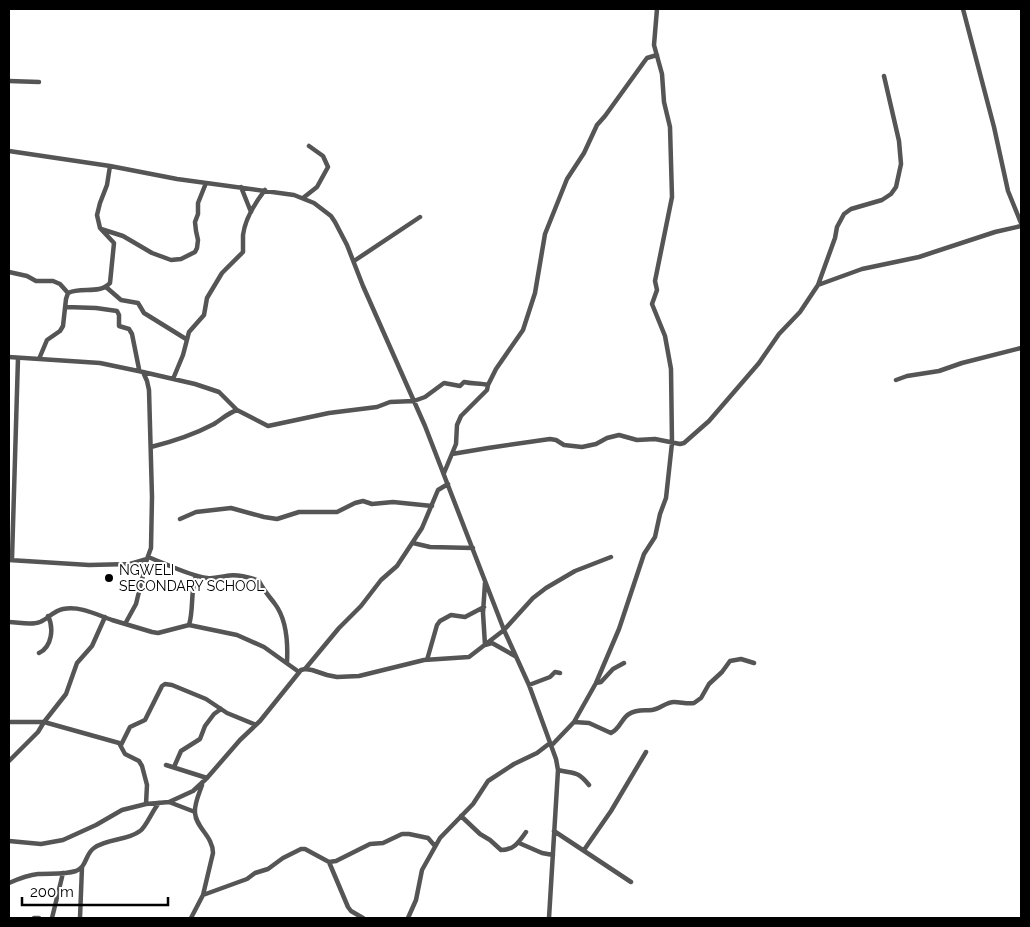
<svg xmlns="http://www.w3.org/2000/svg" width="1030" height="927" font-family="Raleway,sans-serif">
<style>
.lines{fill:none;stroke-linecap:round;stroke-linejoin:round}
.minor{stroke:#555;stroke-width:4.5}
.poi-dot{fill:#000;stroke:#fff;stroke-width:2}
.labels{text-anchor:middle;stroke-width:4;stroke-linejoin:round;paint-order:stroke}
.poi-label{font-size:14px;fill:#000;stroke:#fff;text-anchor:start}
</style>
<rect width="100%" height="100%" fill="#fff"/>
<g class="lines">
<path class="minor" d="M 963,9 L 994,127 L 1008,191 L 1021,223
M 9,81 L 39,82
M 9,151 L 110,166 L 177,179 L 294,195 L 314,203 L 331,216 L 335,222 L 347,245 L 363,286 L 425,426 L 504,630 L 529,685 L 556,759 L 558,770 L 549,918
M 241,187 L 251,212
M 303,198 L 317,187 L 328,167 L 323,156 L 309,146
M 101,229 L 123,236 L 152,253 L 171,260 L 181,259 L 195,252 L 197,248 L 198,240 L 196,231 L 195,222 L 198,214 L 198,203 L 206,183
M 354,261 L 420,217
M 9,272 L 27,276 L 36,281 L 53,281 L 60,284 L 68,293
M 818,285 L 835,238 L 837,227 L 844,214 L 851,209 L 882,200 L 891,194 L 896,187 L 901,164 L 899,141 L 884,76
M 106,287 L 121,300 L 138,303 L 144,313 L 186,339
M 66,307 L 96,308 L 117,311 L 119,315 L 119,326 L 129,329 L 132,334 L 139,369
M 9,357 L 100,363 L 143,372 L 147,381 L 149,390 L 152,497 L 151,548 L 147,559 L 130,564 L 89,565 L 9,560
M 39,359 L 47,340 L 60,331 L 63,326 L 66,299 L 68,293 C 81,286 99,295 110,283 L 114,243 L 100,228 L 97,215 L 100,203 L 107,185 L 110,166
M 143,372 L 195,384 L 219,392 L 237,410
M 173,379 L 183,355 L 189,332 L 204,315 L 207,298 L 222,273 L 243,252 C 243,246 243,241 243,235 C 245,219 255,203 265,190
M 896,380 L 907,376 L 939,371 L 962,363 L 1021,348
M 151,447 C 171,442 195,434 214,424 C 222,419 228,413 237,410 L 268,426 L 329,413 L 377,407 L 390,402 L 414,401 L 425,397 L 444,383 L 460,386 L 464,382 C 473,384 480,383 488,385
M 452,454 L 488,448 L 550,439 L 556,440 L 564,445 L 582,447 L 596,444 L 607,438 L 619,435 L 637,440 L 655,439 L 680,444 L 684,443 L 709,421 L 759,363 L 779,334 L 800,312 L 818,285 L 862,269 L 919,257 L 995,232 L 1021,226
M 444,473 L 456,444 L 457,425 L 461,416 L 487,390 L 488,385 L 496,369 L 523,330 L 535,293 L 545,234 L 567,179 L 584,153 L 597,125 L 605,116 L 644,62 L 647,58 L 657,55
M 180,519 L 196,512 L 231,508 L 264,517 L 277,519 L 299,512 L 337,512 L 355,503 L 363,501 L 372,504 L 393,502 L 432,506
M 413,543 L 430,547 L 473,548
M 148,557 C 167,564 187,575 207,578 C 214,579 219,577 226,576 C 236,574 250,577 259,581 C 264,591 269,596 275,604 C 287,620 288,643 287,662
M 12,559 L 18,358
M 485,583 L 483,613 L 485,645 L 492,643 L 515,656
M 9,622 C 18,622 31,626 40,622 C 48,619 53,611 63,609 C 81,606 95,614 112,620 C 125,624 139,628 152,632 L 158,633 L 189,625 L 237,635 L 264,647 L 299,672
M 125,624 L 136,604 L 147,559
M 189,625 C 194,608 190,593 196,576
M 39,653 C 52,647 54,628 48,616
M 427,660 L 437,625 L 440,621 L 451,615 L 465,617 L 484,607
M 305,669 L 339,628 L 361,606 L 381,580 L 397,566 L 422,528 L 438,490 L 448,484
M 596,683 L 601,682 L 613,669 L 624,663
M 529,685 L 550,677 L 555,672 L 560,673
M 9,722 L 44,722 L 119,743 L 125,754 L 139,761 L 142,766 L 147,785 L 146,804
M 574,722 L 589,723 L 611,733 C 620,729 621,719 629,714 C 637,709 644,711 652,710 C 660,709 666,702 674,702 C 681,702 687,704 694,703 L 701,698 L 709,684 L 722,672 L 730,661 L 741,659 L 754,663
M 121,745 L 130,727 L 145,720 L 162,686 L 165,684 L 172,685 L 206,699 L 227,713 L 256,725
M 551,746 L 574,722 L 596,683 L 619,629 L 644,554 L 655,537 L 660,514 L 666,498 L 672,443 L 671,369 L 665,336 L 652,304 L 657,290 L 655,281 L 672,197 L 670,127 L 664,102 L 662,74 L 654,45 L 657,9
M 9,761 L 38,732 L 44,722 L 66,694 L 77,663 L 92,646 L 105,617
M 166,765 L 207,778
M 174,767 L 181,751 L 200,739 L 205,726 L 214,714 L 221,709
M 558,770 C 574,774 577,770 589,785
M 169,802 L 195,812
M 461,816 L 480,834 L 490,840 L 501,850 C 514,850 519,842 526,832
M 554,831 L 631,882
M 9,841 L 41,844 L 63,840 L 96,825 L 122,810 L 146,804 L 169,802 L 193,791 L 207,778 L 240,740 L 260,721 L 301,670 L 305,669 L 312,670 L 327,675 L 337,677 L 359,676 L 424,660 L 469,657 L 504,630 L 533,598 L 546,588 L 575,571 L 611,557
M 519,843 L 542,853 L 553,855
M 584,850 L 611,811 L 646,752
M 329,862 L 348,907 L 351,911 L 363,918
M 9,883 C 18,879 27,875 38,874 C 51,873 63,875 76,871 C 87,867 85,854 94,848 C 108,838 127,841 140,831 C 146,827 152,811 159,803
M 203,895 L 247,879 L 255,873 L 268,869 L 283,858 L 301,849 L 305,849 L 329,862 L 336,861 L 370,844 L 383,843 L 402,834 L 409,834 L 428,838 L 435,846
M 34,918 L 39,918
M 52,918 L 63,873
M 80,918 L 82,867
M 191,918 L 203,895 L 213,853 C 213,836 196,828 195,813 C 194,804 199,794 202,785
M 408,918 L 416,900 L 422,870 L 440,838 L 473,804 L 488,781 L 514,764 L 537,753 L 550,743"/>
</g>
<circle class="poi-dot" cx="109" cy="578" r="5"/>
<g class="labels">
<g class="poi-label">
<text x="119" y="575">NGWELI<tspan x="119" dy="16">SECONDARY SCHOOL</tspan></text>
</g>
</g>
<rect width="1030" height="927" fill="none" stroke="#000000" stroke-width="20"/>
<path d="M22 897v8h146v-8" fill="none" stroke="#000000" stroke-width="2.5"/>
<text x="30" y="897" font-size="15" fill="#000000" stroke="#ffffff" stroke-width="4" paint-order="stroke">200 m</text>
</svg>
